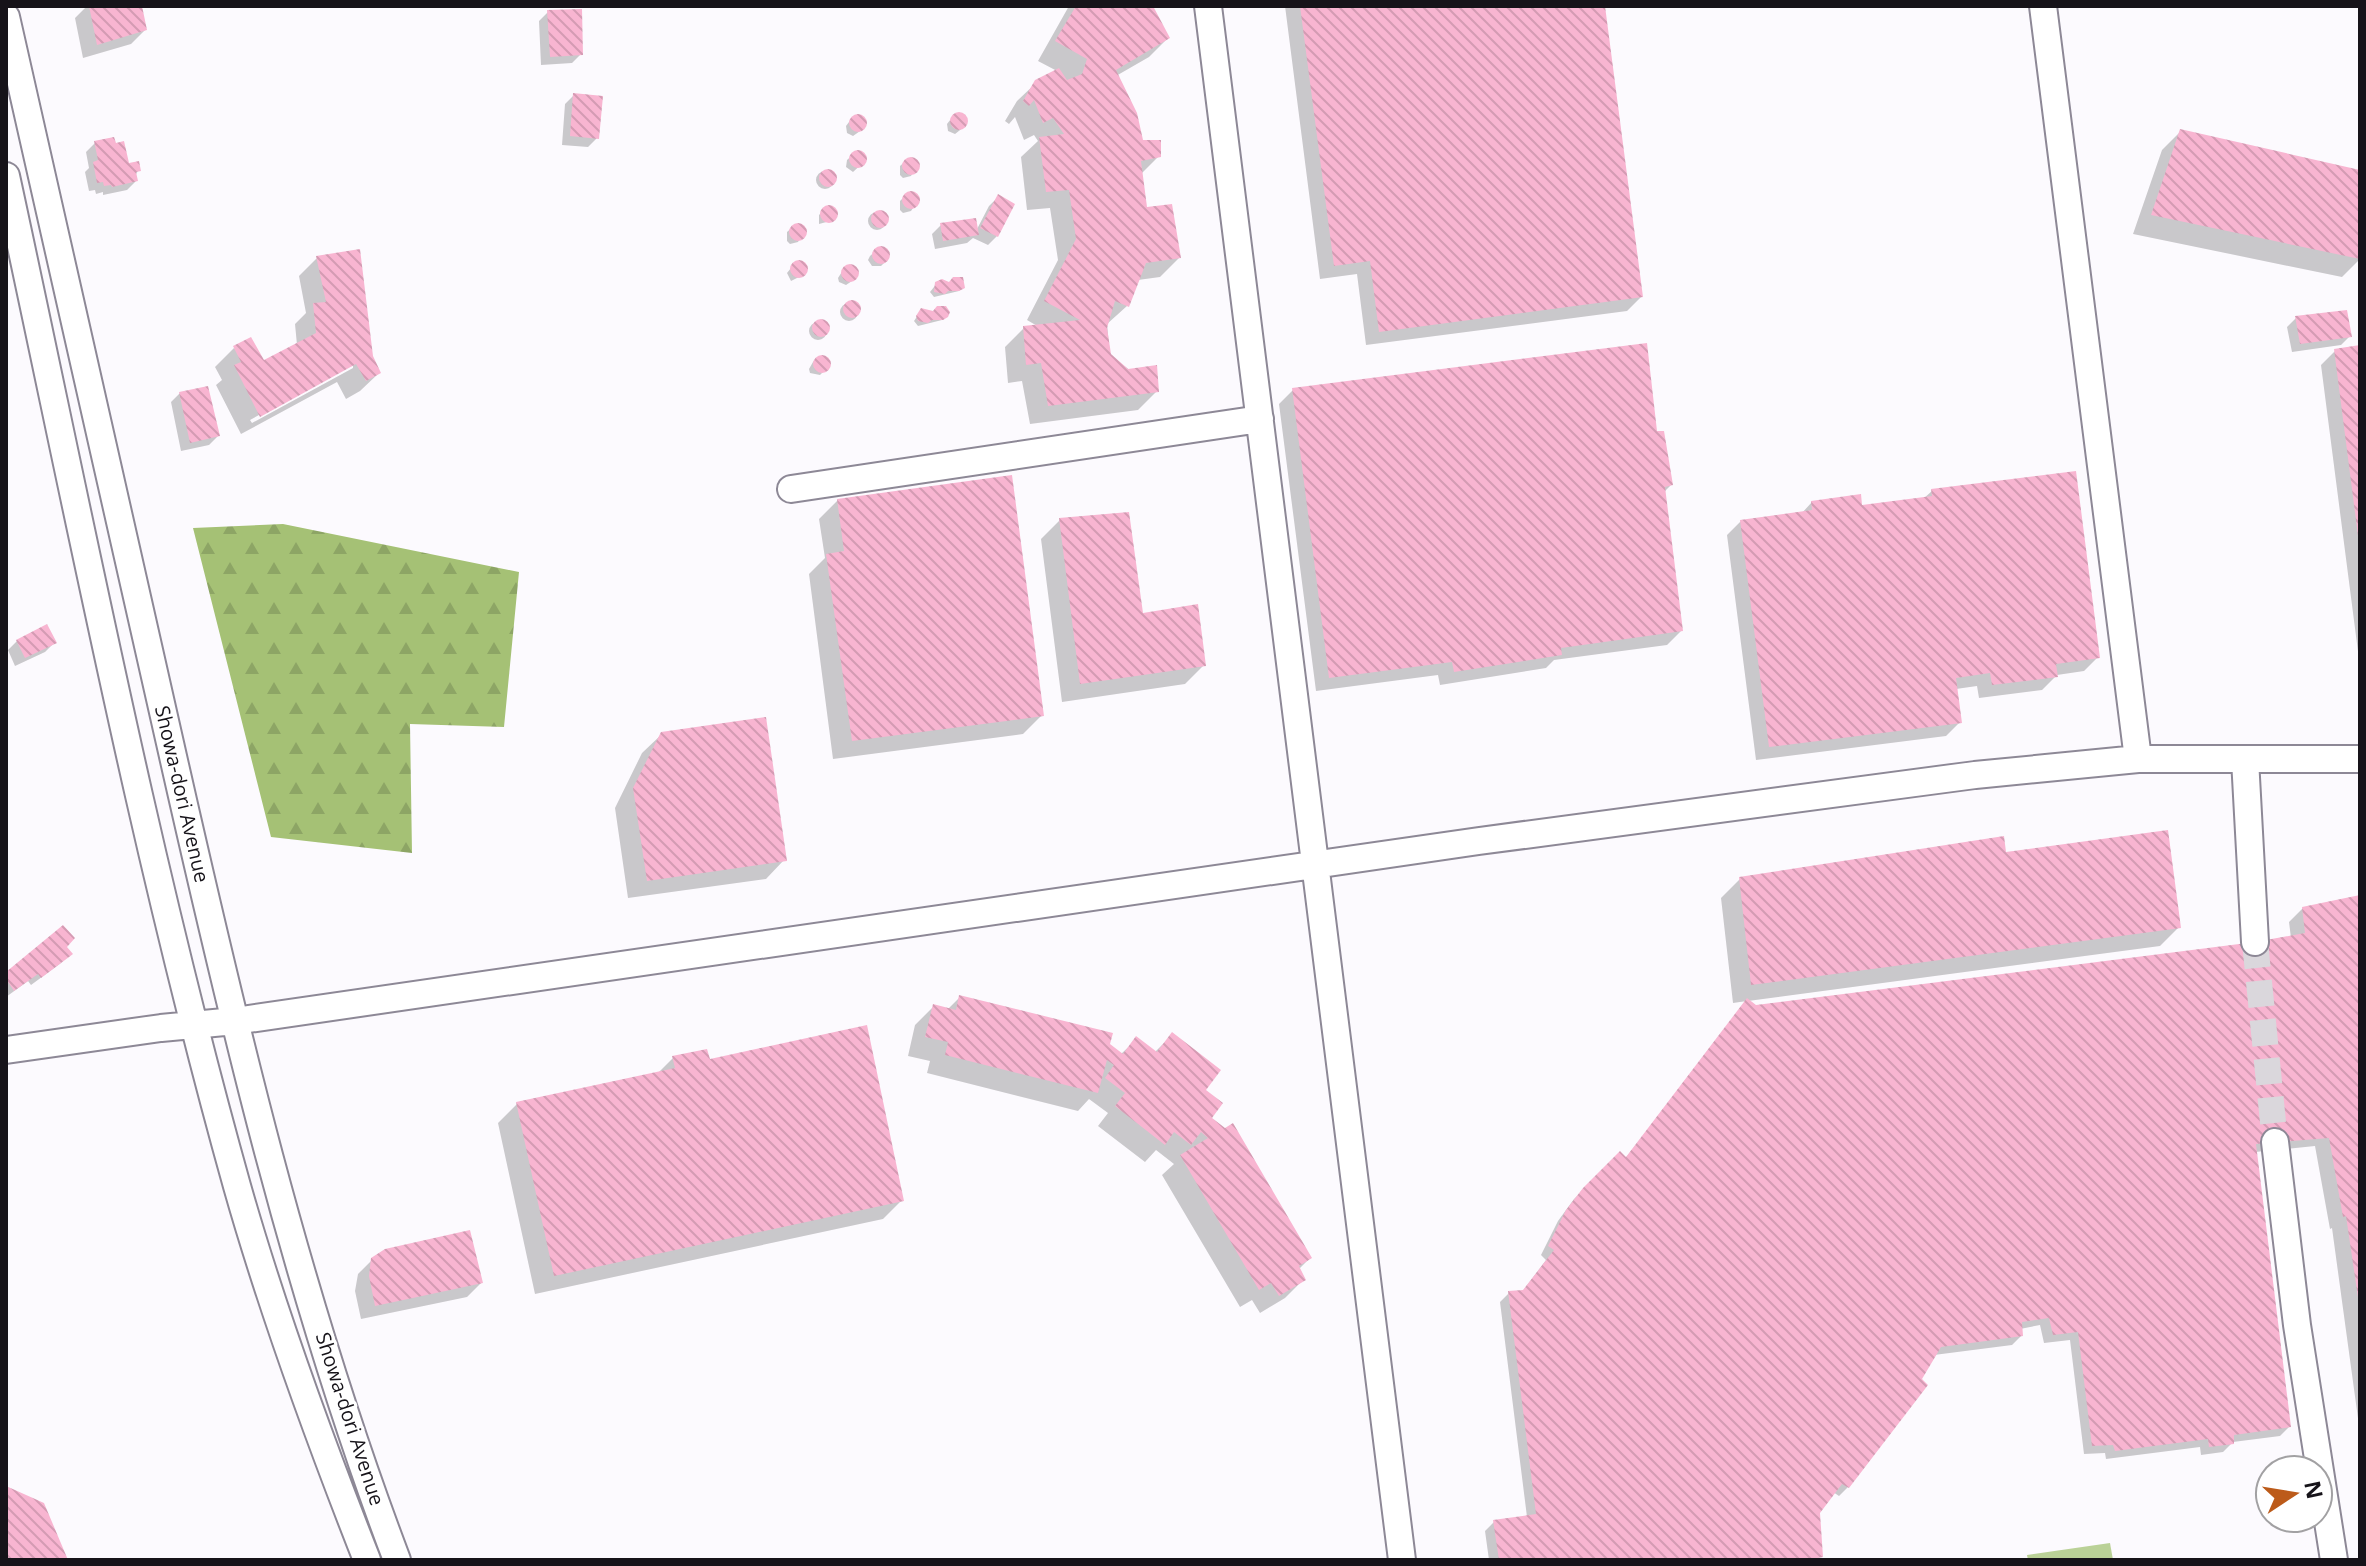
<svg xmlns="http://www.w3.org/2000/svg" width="2366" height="1566" font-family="'Open Sans',sans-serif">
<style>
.green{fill:#bad197}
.forest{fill:url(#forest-firs)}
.shadow{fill:#0003;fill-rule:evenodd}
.building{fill:url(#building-back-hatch)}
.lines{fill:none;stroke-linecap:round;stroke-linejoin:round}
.minor-tunnel{stroke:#dad7dc;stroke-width:26;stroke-dasharray:26 13;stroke-linecap:butt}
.minor-casing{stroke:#8d8896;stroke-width:30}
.minor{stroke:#fff;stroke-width:26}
.labels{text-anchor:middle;stroke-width:6;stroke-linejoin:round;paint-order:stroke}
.street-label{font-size:20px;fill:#161319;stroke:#fff}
</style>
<defs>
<pattern id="forest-firs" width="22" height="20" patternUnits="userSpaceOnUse" patternTransform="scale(2)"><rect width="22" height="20" fill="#a5c175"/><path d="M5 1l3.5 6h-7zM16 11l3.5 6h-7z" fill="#8da565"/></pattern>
<pattern id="building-back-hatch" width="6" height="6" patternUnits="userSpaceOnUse" patternTransform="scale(2)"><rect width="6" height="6" fill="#f8b5d1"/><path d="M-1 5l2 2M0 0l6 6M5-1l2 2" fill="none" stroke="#d49bb3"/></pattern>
</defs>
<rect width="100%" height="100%" fill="#fcfafe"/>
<path class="green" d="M 2110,1543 L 2113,1560 L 2028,1560 L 2027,1555 Z"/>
<path class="forest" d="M 283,524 L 519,572 L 504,727 L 410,724 L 412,853 L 271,837 L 193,528 Z"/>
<path class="shadow" d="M 87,6 L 140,6 L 145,30 L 131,44 L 83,58 L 75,18 Z
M 1069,6 L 1149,6 L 1168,38 L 1149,57 L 1116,76 L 1142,142 L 1159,156 L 1141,174 L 1145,209 L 1179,258 L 1160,277 L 1138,280 L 1127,306 L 1107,324 L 1110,355 L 1157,391 L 1138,410 L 1030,424 L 1022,381 L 1008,383 L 1005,347 L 1024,328 L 1039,327 L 1027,320 L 1058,260 L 1050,208 L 1027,210 L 1021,157 L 1038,141 L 1034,135 L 1024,140 L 1015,117 L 1009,124 L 1005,121 L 1017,101 L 1037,82 L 1057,71 L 1038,61 Z
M 1285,6 L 1603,6 L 1641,297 L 1627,311 L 1366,345 L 1357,274 L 1320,279 Z
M 548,12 L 581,54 L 572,63 L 541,65 L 539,21 Z
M 574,95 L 597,138 L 588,147 L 562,145 L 565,104 Z
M 954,115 L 964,116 L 966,119 L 964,127 L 955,134 L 948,131 L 947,124 Z
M 861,116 L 865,124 L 863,129 L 853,136 L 847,133 L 846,126 L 849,122 L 853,117 Z
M 2181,131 L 2360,172 L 2360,259 L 2342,277 L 2133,234 L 2162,150 Z
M 95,143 L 127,166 L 139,170 L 135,175 L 136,181 L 127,190 L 103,195 L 103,192 L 96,194 L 95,190 L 89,191 L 85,172 L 89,168 L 86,152 Z
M 856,152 L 863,154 L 865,161 L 853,172 L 846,167 L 847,160 Z
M 909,158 L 916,160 L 918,164 L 911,176 L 903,178 L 900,175 L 900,166 Z
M816 180a9 9 0 1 1 18 0a9 9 0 1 1-18 0Z
M 908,193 L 915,195 L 918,201 L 911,211 L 903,213 L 900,210 L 900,201 Z
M 998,197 L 997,236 L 988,245 L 973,238 L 967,243 L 935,249 L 932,234 L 941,225 L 976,231 L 989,206 Z
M 827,207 L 834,209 L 837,213 L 834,220 L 819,224 L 819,215 Z
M868 221a9 9 0 1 1 18 0a9 9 0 1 1-18 0Z
M 795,225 L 803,226 L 805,230 L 798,242 L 790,244 L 787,241 L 787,232 Z
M 879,248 L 886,250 L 888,254 L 886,261 L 881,266 L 872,266 L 868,260 L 870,256 Z
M 317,258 L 379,373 L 360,391 L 346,399 L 337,382 L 241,434 L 216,385 L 222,380 L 215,367 L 234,348 L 263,363 L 297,345 L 295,324 L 306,313 L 299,276 ZM 353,363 L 353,368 L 252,423 L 250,420 Z
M 799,262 L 805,265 L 803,275 L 791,281 L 787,273 L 795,263 Z
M 845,267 L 855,267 L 857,271 L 855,279 L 846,285 L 839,282 L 838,278 Z
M 938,282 L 963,287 L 959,291 L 934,297 L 930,292 Z
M840 312a9 9 0 1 1 18 0a9 9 0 1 1-18 0Z
M 918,315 L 947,316 L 942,320 L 918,326 L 914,321 Z
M 2296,318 L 2350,336 L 2341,345 L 2292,352 L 2287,327 Z
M809 331a9 9 0 1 1 18 0a9 9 0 1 1-18 0Z
M 2360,347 L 2360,667 L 2321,365 L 2335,351 Z
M 824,356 L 828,359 L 828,367 L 820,375 L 810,373 L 809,369 L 813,362 L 817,358 Z
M 1293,390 L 1656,434 L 1671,485 L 1664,492 L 1681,631 L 1667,645 L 1554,660 L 1546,668 L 1440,685 L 1438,675 L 1316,691 L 1279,404 Z
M 180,393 L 218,436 L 209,445 L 181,451 L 171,402 Z
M 1932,491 L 2098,657 L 2084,671 L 2057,675 L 2042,690 L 1979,698 L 1977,686 L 1956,689 L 1960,722 L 1946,736 L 1756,760 L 1727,535 L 1741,521 L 1801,514 L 1812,502 L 1861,507 L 1923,499 Z
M 838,500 L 1042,715 L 1023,734 L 833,759 L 809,574 L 825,558 L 819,519 Z
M 1060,520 L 1141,615 L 1204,665 L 1185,684 L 1062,702 L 1041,539 Z
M 17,641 L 54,643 L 45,652 L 15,666 L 8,650 Z
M 662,734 L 784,860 L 766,879 L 628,898 L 615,808 L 642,753 Z
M 2004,854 L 2179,927 L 2160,946 L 1748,1001 L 1755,1007 L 2291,938 L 2289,922 L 2303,908 L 2360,897 L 2360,1433 L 2332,1228 L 2330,1229 L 2315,1146 L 2255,1152 L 2289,1427 L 2280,1436 L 2233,1442 L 2223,1452 L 2201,1455 L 2200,1447 L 2106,1459 L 2105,1453 L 2084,1454 L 2070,1340 L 2044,1343 L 2040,1325 L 2020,1329 L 2021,1336 L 2012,1345 L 1934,1355 L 1848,1487 L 1839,1496 L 1833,1492 L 1818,1512 L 1821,1556 L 1817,1560 L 1489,1560 L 1485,1531 L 1494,1522 L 1527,1517 L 1500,1302 L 1509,1293 L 1522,1292 L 1546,1260 L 1541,1255 L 1558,1221 L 1574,1199 L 1620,1154 L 1625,1159 L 1747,1001 L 1733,1003 L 1721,898 L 1740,879 Z
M 64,947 L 61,963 L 31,985 L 28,981 L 6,997 L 6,975 Z
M 960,997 L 1108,1045 L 1121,1054 L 1137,1039 L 1154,1053 L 1172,1035 L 1204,1090 L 1209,1118 L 1310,1258 L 1298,1270 L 1304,1279 L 1285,1298 L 1260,1313 L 1252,1300 L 1240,1307 L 1162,1175 L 1174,1164 L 1156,1150 L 1145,1162 L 1098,1126 L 1108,1113 L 1089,1099 L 1078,1111 L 927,1073 L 930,1061 L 908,1056 L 915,1025 L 934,1006 L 947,1010 Z
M 673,1058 L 708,1062 L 902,1200 L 883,1219 L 535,1294 L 498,1123 L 517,1104 L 657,1074 Z
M 372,1260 L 481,1283 L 467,1297 L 361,1319 L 355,1291 L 358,1274 Z"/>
<path class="building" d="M 89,6 L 142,6 L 147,30 L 97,45 Z
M 1076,6 L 1153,6 L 1170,38 L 1116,70 L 1137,113 L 1143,140 L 1161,140 L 1161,157 L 1141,161 L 1147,207 L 1172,204 L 1181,258 L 1146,263 L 1129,307 L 1115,301 L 1107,328 L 1111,354 L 1128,369 L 1157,365 L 1159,392 L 1048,406 L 1041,363 L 1026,365 L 1023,326 L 1080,320 L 1044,301 L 1076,239 L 1069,190 L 1046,192 L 1039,137 L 1064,134 L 1053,118 L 1043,123 L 1034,100 L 1029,106 L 1023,101 L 1035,80 L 1059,68 L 1067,80 L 1082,74 L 1087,59 L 1055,41 Z
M 1300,6 L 1605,6 L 1643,297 L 1379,332 L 1370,261 L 1334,266 Z
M 582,9 L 583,55 L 550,57 L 547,10 Z
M 573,93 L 603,96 L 599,139 L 570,136 Z
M950 121a9 9 0 1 1 18 0a9 9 0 1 1-18 0Z
M849 123a9 9 0 1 1 18 0a9 9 0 1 1-18 0Z
M 2180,129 L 2360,170 L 2360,259 L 2151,215 Z
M 114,137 L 116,143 L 124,141 L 129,163 L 139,161 L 141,171 L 136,172 L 138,181 L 112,187 L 111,185 L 104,186 L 103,182 L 97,183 L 93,162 L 98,160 L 94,141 Z
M849 159a9 9 0 1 1 18 0a9 9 0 1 1-18 0Z
M902 166a9 9 0 1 1 18 0a9 9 0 1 1-18 0Z
M819 178a9 9 0 1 1 18 0a9 9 0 1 1-18 0Z
M902 200a9 9 0 1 1 18 0a9 9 0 1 1-18 0Z
M 998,194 L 1015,204 L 998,237 L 980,228 Z
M820 214a9 9 0 1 1 18 0a9 9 0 1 1-18 0Z
M871 219a9 9 0 1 1 18 0a9 9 0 1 1-18 0Z
M 976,218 L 979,235 L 943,241 L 940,223 Z
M789 232a9 9 0 1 1 18 0a9 9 0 1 1-18 0Z
M872 255a9 9 0 1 1 18 0a9 9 0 1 1-18 0Z
M 360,249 L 373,356 L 381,373 L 366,381 L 356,364 L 260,417 L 234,365 L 241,362 L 233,346 L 251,337 L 264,360 L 316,333 L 313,303 L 326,302 L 316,256 Z
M790 269a9 9 0 1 1 18 0a9 9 0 1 1-18 0Z
M841 273a9 9 0 1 1 18 0a9 9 0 1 1-18 0Z
M 953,277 L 963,277 L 965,288 L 959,291 L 948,291 L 945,294 L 934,292 L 935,282 L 942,279 L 949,282 Z
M843 309a9 9 0 1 1 18 0a9 9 0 1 1-18 0Z
M 937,306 L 946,306 L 950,312 L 948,317 L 943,320 L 932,320 L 928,323 L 918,321 L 916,316 L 921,308 L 933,311 Z
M 2347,310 L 2352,337 L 2300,344 L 2295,316 Z
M812 328a9 9 0 1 1 18 0a9 9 0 1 1-18 0Z
M 1647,343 L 1657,431 L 1664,431 L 1673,485 L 1665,487 L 1683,631 L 1561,648 L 1562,655 L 1454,672 L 1452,662 L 1329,678 L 1292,388 Z
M 2360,345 L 2360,536 L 2358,536 L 2334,349 Z
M813 364a9 9 0 1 1 18 0a9 9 0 1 1-18 0Z
M 208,386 L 220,436 L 190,443 L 179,392 Z
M 2076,471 L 2100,658 L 2056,664 L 2058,677 L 1992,685 L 1990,673 L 1956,678 L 1962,723 L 1769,747 L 1740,520 L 1812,510 L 1811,501 L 1861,494 L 1862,505 L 1932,496 L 1931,489 Z
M 1012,475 L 1044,716 L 852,741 L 826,554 L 844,551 L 837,499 Z
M 1129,512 L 1143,613 L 1198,604 L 1206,666 L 1080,684 L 1059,518 Z
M 47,624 L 57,643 L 25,658 L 16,640 Z
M 766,717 L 787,861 L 647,881 L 633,788 L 661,732 Z
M 2168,830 L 2181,928 L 1751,985 L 1739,877 L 2004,836 L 2006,852 Z
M 2360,895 L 2360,1311 L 2346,1216 L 2343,1217 L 2329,1138 L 2256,1144 L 2291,1427 L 2234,1435 L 2234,1444 L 2209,1447 L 2208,1439 L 2115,1451 L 2113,1445 L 2092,1446 L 2078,1332 L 2053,1335 L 2049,1318 L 2022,1322 L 2023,1336 L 1941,1347 L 1922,1379 L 1928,1385 L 1849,1488 L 1842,1484 L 1820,1513 L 1823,1557 L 1807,1560 L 1499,1560 L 1493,1520 L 1536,1514 L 1508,1291 L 1523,1290 L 1554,1250 L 1548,1246 L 1566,1210 L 1583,1188 L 1620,1151 L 1626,1157 L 1747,998 L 1756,1005 L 2255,942 L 2305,933 L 2302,907 Z
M 63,925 L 75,938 L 67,947 L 73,954 L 41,978 L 38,974 L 14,991 L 6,979 L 6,972 Z
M 959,995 L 1113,1033 L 1110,1044 L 1123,1054 L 1136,1036 L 1157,1052 L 1172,1032 L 1221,1070 L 1206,1090 L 1223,1103 L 1212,1118 L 1225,1128 L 1233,1123 L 1312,1258 L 1299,1266 L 1306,1280 L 1279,1296 L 1271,1283 L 1259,1290 L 1180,1155 L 1208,1138 L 1201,1132 L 1191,1145 L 1174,1132 L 1165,1145 L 1115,1106 L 1125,1093 L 1105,1078 L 1114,1065 L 1107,1060 L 1098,1093 L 945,1055 L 948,1042 L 925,1037 L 933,1004 L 956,1010 Z
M 867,1025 L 904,1201 L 554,1276 L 516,1102 L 675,1068 L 672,1056 L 707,1049 L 710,1059 Z
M 470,1230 L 483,1283 L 375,1306 L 369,1276 L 371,1258 L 385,1249 Z
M 6,1486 L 44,1503 L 68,1560 L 6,1560 Z"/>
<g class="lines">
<path class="minor-tunnel" d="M 2255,942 L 2275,1142"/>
<defs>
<path id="minor" d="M 1208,6 L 1402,1560
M 2043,6 L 2138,759
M 6,17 C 61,259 116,501 170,743 C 232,1018 297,1297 397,1560
M 6,176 C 79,514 144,854 237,1186 C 273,1313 319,1438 367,1560
M 791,489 L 1260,419
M 2245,759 L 2255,942
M 6,1050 L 161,1028 L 235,1021 L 1479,841 L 1975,775 L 2138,759 L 2360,759
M 2275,1142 L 2297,1325 L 2334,1560"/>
</defs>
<use href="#minor" class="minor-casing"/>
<use href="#minor" class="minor"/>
</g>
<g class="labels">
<g class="street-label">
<text transform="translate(182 794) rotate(77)" y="7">Showa-dori Avenue</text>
<text transform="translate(350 1419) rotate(72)" y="7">Showa-dori Avenue</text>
</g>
</g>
<rect width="2366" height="1566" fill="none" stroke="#161319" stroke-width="16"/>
<g transform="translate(2294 1494) rotate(78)"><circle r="38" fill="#ffffff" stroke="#a2a1a3" stroke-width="2"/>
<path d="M0-6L14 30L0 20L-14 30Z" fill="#bc5b1a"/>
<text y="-12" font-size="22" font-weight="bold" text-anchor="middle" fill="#161319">N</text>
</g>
</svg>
